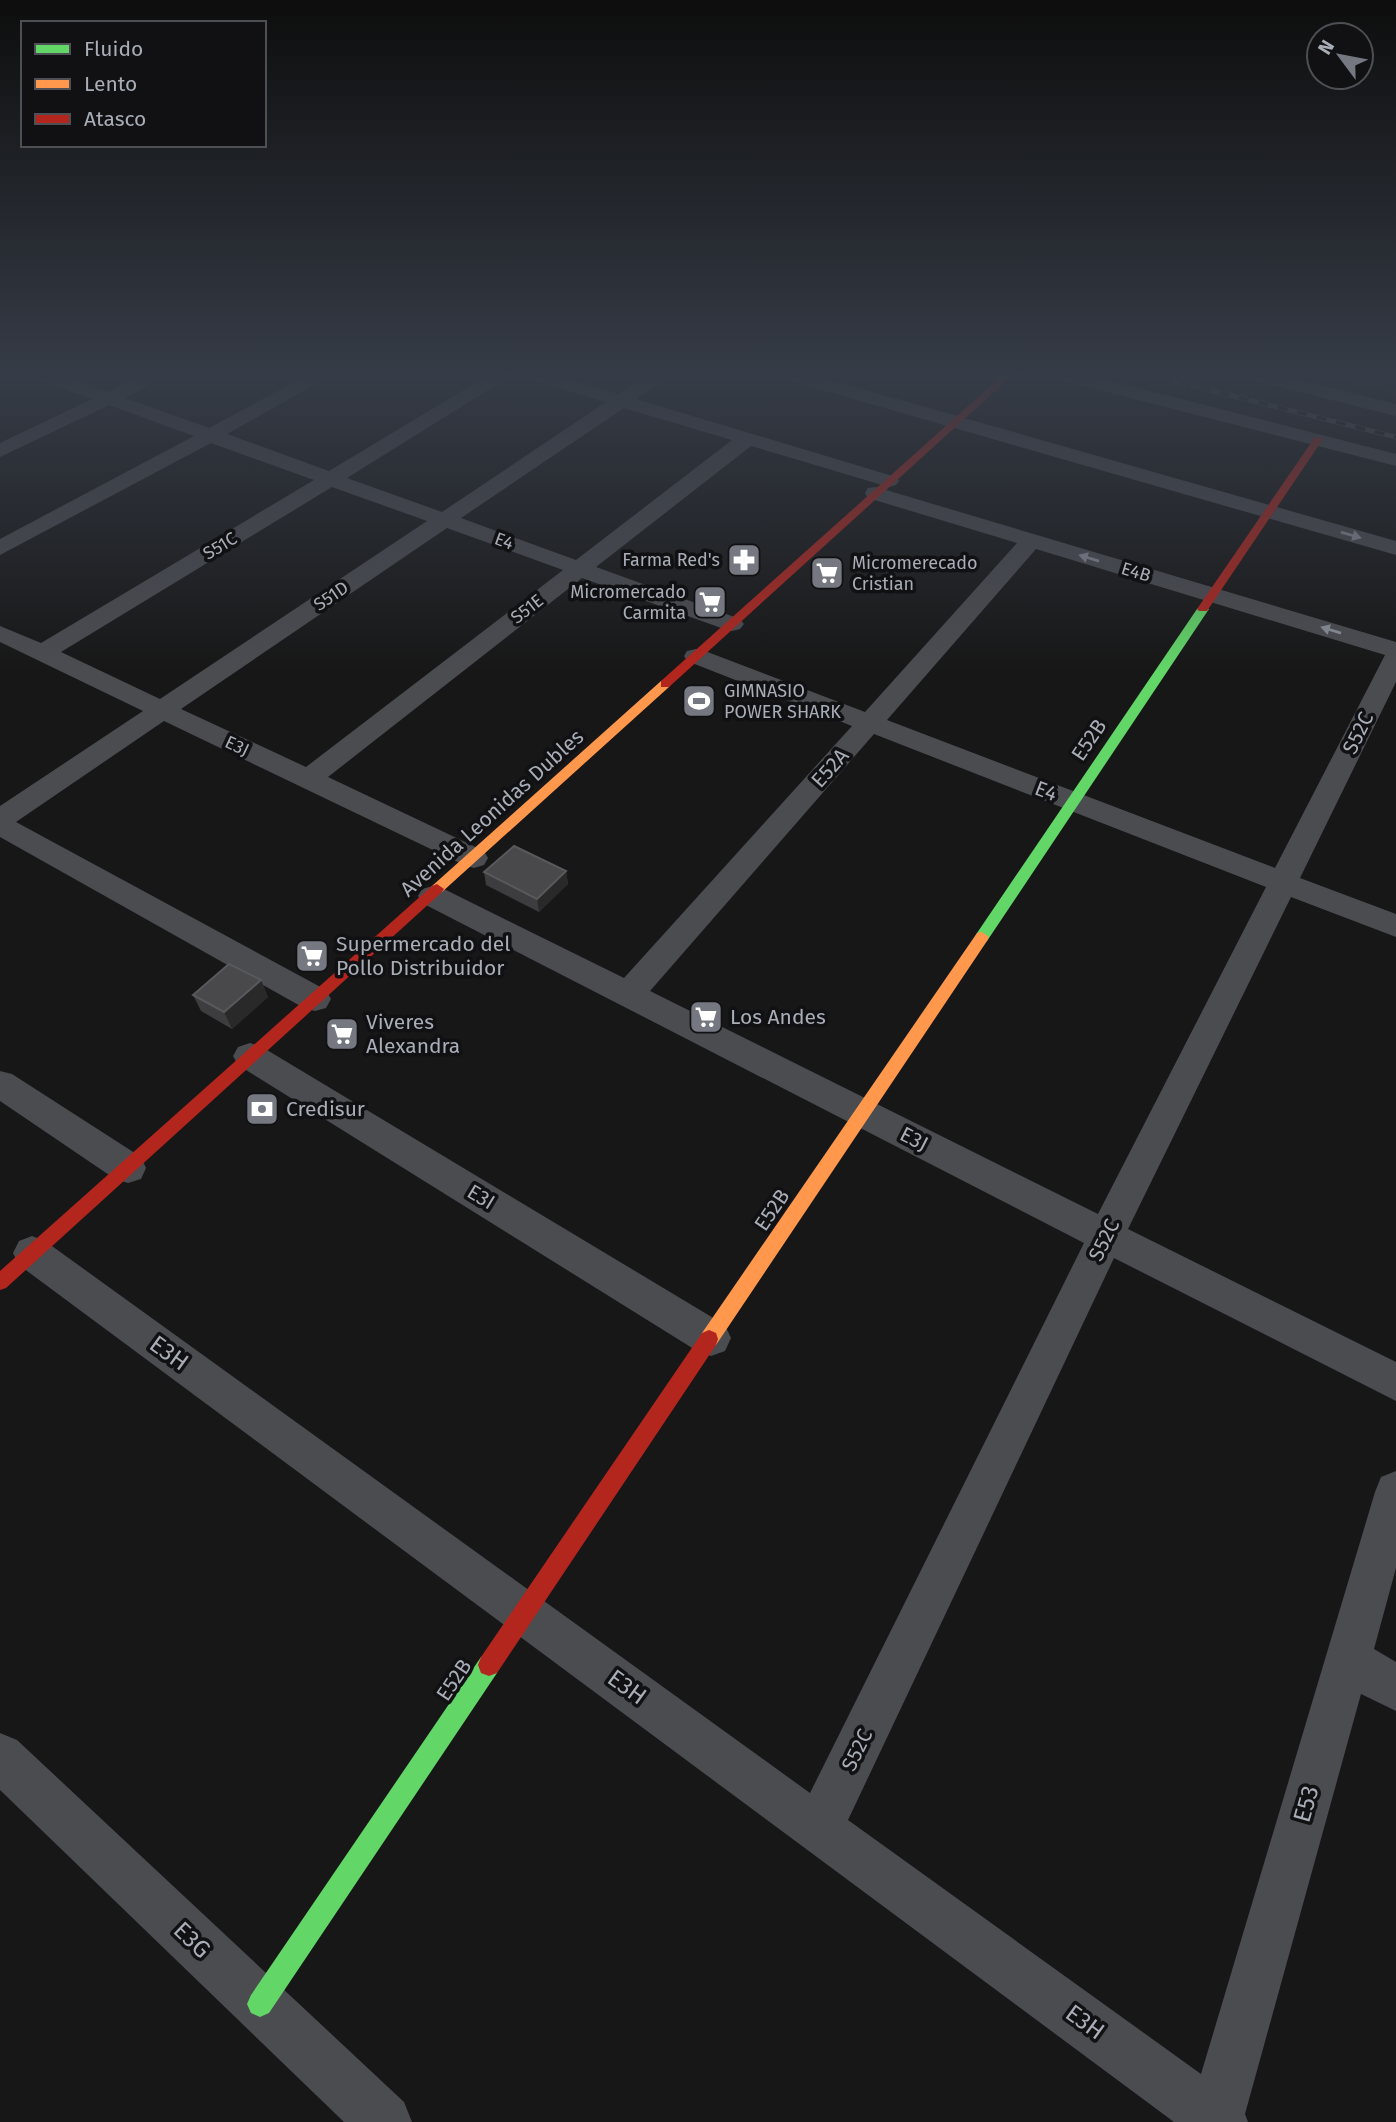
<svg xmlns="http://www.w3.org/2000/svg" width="1396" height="2122" font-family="'Fira Sans',sans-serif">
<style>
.built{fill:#212123}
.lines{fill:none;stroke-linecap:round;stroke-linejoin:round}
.street{fill:#4b4c50;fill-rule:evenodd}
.fast{fill:#63d668;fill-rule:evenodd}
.slow{fill:#ff974d;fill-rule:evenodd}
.jam{fill:#b3261e;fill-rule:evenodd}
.rail-casing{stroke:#4b4c4f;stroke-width:5}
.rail{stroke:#111113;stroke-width:3.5;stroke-dasharray:10;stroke-linecap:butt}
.wall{fill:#3d3d3f}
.shaded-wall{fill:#29292a}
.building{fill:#49494c;stroke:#58595d;stroke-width:2}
.oneway{fill:#8c9099}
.labels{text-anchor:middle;stroke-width:7;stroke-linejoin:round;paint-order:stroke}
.far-street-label{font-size:18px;fill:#a8adb8;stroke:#111113}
.far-poi-label{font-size:18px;fill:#a8adb8;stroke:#111113;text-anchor:end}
.street-label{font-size:21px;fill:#a8adb8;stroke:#111113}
.poi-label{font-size:21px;fill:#a8adb8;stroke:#111113;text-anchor:start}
.near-street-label{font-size:24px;fill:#a8adb8;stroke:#111113}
</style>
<rect width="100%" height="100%" fill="#171717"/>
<path class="built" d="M 1309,373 L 1395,373 L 1396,395 Z"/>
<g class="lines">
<path class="street" d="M 0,373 L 11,373 L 0,380 Z
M 29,373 L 57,373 L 107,392 L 145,373 L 170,373 L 125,398 L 209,428 L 311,373 L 335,373 L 227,434 L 329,471 L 492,373 L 515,373 L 347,478 L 442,512 L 606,402 L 522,377 L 520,373 L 550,373 L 618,394 L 649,373 L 671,373 L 636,399 L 896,477 L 899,481 L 896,485 L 889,487 L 751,446 L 596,567 L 740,619 L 744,624 L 740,629 L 732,631 L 724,629 L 582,578 L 328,777 L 484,851 L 488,858 L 484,865 L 474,868 L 464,865 L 164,721 L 16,822 L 326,990 L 331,999 L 326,1008 L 315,1011 L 304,1008 L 0,837 L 0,806 L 143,711 L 0,642 L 0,626 L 41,643 L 314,480 L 211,443 L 0,555 L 0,539 L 194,436 L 109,405 L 0,457 L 0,443 L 92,399 L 31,377 ZM 624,408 L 732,440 L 576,560 L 461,518 ZM 332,487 L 427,521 L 160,699 L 61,652 ZM 447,528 L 563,570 L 306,767 L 181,709 Z
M 775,373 L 806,373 L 1396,541 L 1396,555 L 777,377 Z
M 1047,373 L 1080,373 L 1396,454 L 1396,466 L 1049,377 Z
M 1238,373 L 1272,373 L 1396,404 L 1396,416 L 1240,377 Z
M 876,487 L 1396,642 L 1396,682 L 1300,878 L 1396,914 L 1396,937 L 1291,897 L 1128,1229 L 1396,1362 L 1396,1401 L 1114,1258 L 848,1820 L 1201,2074 L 1375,1492 L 1381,1477 L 1396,1471 L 1396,1568 L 1374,1649 L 1396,1662 L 1396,1711 L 1361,1694 L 1245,2114 L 1248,2122 L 1174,2122 L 19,1265 L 13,1253 L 19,1241 L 32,1236 L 45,1241 L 810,1793 L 1084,1243 L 422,903 L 418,896 L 422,889 L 433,886 L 444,889 L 624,978 L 852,726 L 687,661 L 684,656 L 687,651 L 696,649 L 705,651 L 865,712 L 1017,543 L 868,498 L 865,493 L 868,488 ZM 1036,549 L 1385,655 L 1275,868 L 887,720 ZM 874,734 L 1266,887 L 1098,1214 L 650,991 Z
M 250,1043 L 262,1047 L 725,1325 L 731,1338 L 725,1351 L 711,1356 L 697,1351 L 238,1065 L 233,1056 L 238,1047 Z
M 0,1071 L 12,1074 L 141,1157 L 146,1168 L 141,1179 L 128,1183 L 115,1179 L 0,1101 Z
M 0,1733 L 17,1740 L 404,2102 L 412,2122 L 344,2122 L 0,1790 Z"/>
<path class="fast" d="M 1203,606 L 1209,609 L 987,941 L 977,941 L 975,937 L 977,933 L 1197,609 Z
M 489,1654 L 497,1657 L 500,1665 L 497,1673 L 269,2013 L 260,2017 L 251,2013 L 247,2004 L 251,1995 L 481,1657 Z"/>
<path class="slow" d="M 665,680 L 671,684 L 669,687 L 442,892 L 432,892 L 430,889 L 432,886 L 661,681 Z
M 982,932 L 989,937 L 987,941 L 716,1345 L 709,1348 L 702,1345 L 700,1339 L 702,1333 L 977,933 Z"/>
<path class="jam" d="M 1005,373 L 1015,373 L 669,687 L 661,687 L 661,681 Z
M 1315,437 L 1323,439 L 1207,611 L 1199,611 L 1197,609 Z
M 437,884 L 444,889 L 442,892 L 6,1288 L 0,1290 L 0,1271 L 432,886 Z
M 709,1330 L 716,1333 L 718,1339 L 716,1345 L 497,1673 L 489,1676 L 481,1673 L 478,1665 L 481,1657 L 702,1333 Z"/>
<defs>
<path id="rail" d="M 1142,373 L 1396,437"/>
</defs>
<use href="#rail" class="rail-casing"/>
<use href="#rail" class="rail"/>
</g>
<path class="wall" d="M 566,871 L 568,884 L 539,912 L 486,885 L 484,872 Z
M 261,980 L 268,997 L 232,1029 L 201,1011 L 193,995 Z"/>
<path class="shaded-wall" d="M 566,871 L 568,884 L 539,912 L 537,899 Z
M 261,980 L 268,997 L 232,1029 L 224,1012 Z"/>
<path class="building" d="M 514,846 L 566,871 L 537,899 L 484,872 Z
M 229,964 L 261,980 L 224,1012 L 193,995 Z"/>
<defs><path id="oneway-solid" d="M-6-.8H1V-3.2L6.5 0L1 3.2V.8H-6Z" transform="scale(1.75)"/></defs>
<g class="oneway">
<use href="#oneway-solid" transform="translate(1351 535) rotate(16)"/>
<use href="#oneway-solid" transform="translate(1089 558) rotate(-163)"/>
<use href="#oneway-solid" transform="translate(1331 630) rotate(-163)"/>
</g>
<linearGradient id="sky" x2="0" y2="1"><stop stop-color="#0d0d0d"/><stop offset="0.56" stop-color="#363c47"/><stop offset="1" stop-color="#363c47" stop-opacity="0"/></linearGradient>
<rect width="1396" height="671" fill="url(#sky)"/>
<defs>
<symbol id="pharmacy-square" viewBox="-11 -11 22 22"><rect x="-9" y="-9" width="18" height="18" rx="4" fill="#757880" stroke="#111113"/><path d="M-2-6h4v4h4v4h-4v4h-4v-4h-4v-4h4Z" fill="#fff"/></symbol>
<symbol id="supermarket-square" viewBox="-11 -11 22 22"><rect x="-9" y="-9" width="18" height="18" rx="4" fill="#757880" stroke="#111113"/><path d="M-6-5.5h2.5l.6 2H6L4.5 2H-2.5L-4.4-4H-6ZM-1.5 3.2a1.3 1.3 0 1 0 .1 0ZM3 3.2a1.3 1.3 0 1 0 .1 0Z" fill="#fff"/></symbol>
<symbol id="stadium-square" viewBox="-11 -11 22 22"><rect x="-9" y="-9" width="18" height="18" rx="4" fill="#757880" stroke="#111113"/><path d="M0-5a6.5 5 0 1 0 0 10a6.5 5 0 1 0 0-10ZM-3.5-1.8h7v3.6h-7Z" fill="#fff"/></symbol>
<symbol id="bank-square" viewBox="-11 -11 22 22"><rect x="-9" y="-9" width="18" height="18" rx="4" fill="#757880" stroke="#111113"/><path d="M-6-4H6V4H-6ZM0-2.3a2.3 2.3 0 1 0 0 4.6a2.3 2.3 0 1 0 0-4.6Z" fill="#fff"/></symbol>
</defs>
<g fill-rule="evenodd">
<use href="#pharmacy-square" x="725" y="541" width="38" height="38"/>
<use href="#supermarket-square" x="808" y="554" width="38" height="38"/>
<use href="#supermarket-square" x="691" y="583" width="38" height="38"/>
<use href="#stadium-square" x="680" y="682" width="38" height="38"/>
<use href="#supermarket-square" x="293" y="937" width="38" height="38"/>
<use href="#supermarket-square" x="687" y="998" width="38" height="38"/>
<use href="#supermarket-square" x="323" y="1015" width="38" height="38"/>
<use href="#bank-square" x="243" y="1090" width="38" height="38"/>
</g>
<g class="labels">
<g class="far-street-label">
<text transform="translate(504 541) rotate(20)" y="6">E4</text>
<text transform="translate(220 546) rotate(-31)" y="6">S51C</text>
<text transform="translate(1136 572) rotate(17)" y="6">E4B</text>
<text transform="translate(331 596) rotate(-34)" y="6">S51D</text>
<text transform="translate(527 609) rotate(-38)" y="6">S51E</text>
<text transform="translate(237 746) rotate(25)" y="6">E3J</text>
</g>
<g class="far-poi-label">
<text x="720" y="566">Farma Red's</text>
<text x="852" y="569" text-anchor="start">Micromerecado<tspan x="852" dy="21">Cristian</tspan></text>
<text x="686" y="598">Micromercado<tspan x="686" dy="21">Carmita</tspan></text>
<text x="724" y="697" text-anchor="start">GIMNASIO<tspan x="724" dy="21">POWER SHARK</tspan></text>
</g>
<g class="street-label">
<text transform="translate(1358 733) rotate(-64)" y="7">S52C</text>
<text transform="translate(1089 740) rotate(-56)" y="7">E52B</text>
<text transform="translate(830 768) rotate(-48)" y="7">E52A</text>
<text transform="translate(1046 791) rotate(21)" y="7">E4</text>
<text transform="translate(492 813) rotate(-42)" y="7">Avenida Leonidas Dubles</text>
<text transform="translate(914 1139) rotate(27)" y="7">E3J</text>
<text transform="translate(481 1197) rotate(31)" y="7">E3I</text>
<text transform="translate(772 1210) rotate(-56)" y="7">E52B</text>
<text transform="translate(1104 1240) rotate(-64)" y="7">S52C</text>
<text transform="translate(454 1680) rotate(-56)" y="7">E52B</text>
<text transform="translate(857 1750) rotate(-64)" y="7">S52C</text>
</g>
<g class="poi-label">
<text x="336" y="951">Supermercado del<tspan x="336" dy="24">Pollo Distribuidor</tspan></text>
<text x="730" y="1024">Los Andes</text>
<text x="366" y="1029">Viveres<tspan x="366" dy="24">Alexandra</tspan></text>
<text x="286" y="1116">Credisur</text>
</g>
<g class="near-street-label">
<text transform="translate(169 1353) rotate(36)" y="8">E3H</text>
<text transform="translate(627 1687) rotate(36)" y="8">E3H</text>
<text transform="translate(1306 1804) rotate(-74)" y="8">E53</text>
<text transform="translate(192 1940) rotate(44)" y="8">E3G</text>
<text transform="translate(1085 2022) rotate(36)" y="8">E3H</text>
</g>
</g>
<rect x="21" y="21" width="245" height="126" fill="#111113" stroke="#4d4f55" stroke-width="2"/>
<rect x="35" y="44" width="35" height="10" fill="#63d668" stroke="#4d4f55" stroke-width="2"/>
<text x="84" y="56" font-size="21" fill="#a8adb8">Fluido</text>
<rect x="35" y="79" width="35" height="10" fill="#ff974d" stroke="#4d4f55" stroke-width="2"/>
<text x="84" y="91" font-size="21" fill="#a8adb8">Lento</text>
<rect x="35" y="114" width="35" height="10" fill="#b3261e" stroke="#4d4f55" stroke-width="2"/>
<text x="84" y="126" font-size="21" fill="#a8adb8">Atasco</text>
<g transform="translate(1340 56) rotate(302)"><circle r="33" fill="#111113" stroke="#4d4f55" stroke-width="2"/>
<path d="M0-5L12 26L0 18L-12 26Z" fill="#757880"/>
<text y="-10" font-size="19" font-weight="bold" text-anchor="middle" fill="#a8adb8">N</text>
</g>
</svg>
